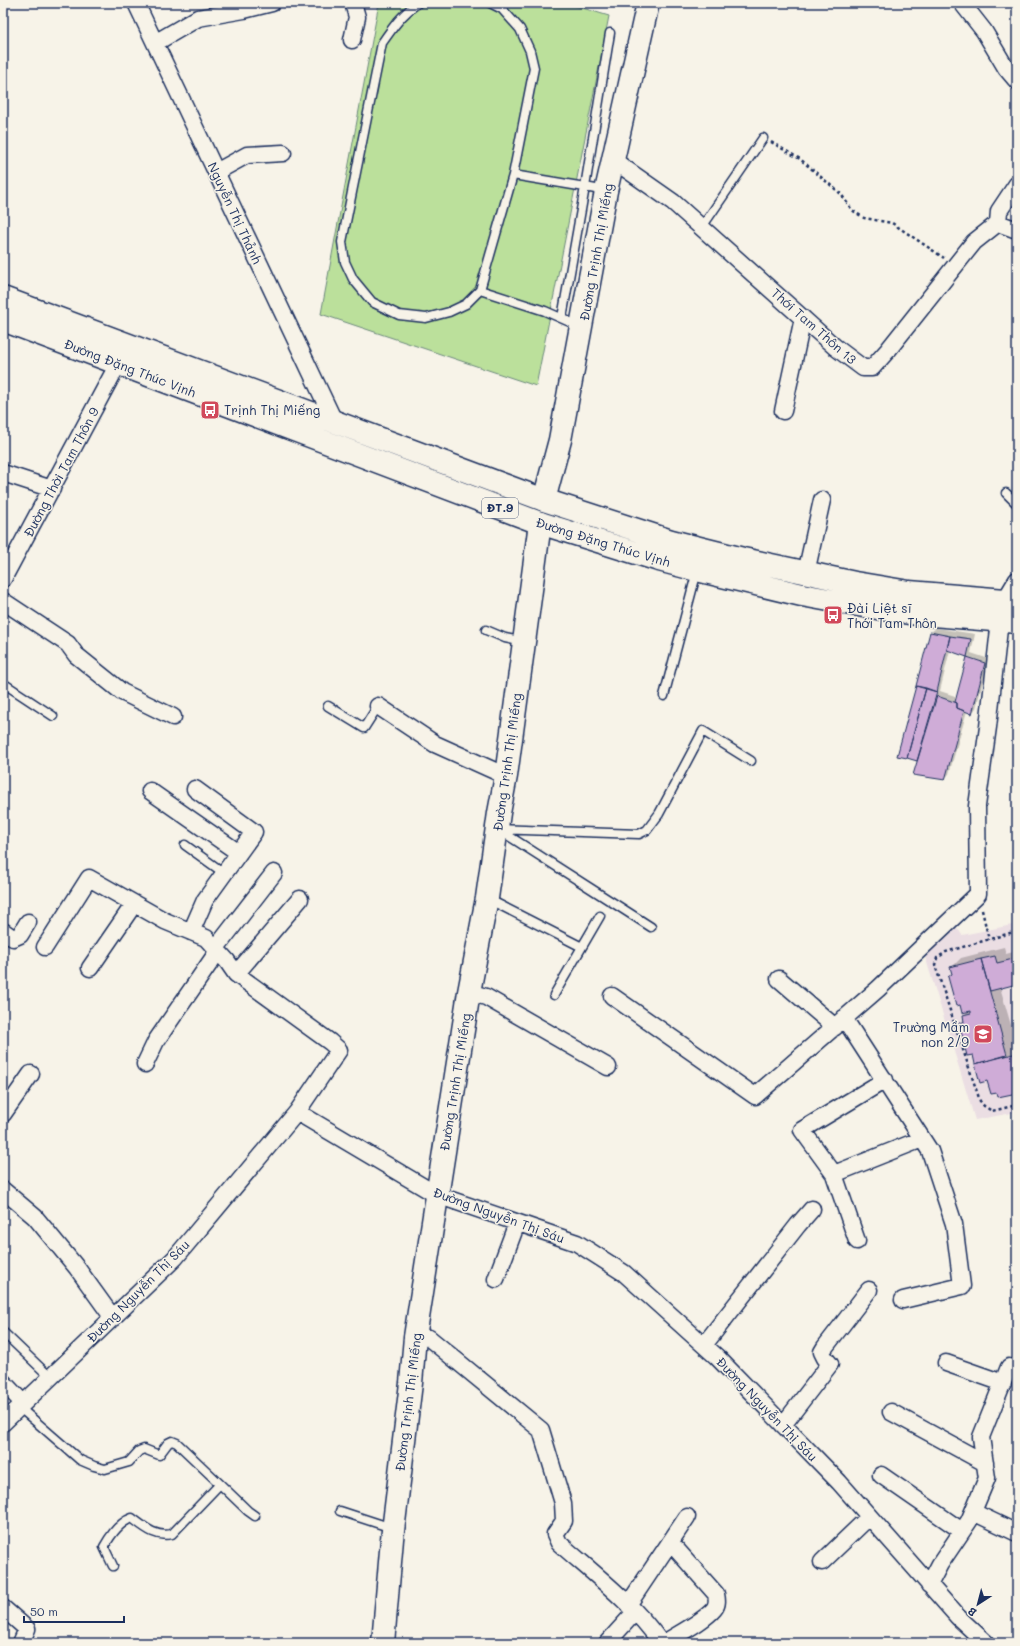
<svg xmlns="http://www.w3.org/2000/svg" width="1020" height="1646" font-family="Mali,sans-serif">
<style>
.built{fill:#ebdee3}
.green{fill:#bbe09b;stroke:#6b887c}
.shadow{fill:#0003;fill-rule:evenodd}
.building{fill:#cfacd7;stroke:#1b2f5e}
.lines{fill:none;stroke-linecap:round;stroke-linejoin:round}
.service-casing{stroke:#1b2f5e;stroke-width:11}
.minor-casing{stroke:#1b2f5e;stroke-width:19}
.secondary-casing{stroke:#1b2f5e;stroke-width:25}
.primary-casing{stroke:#1b2f5e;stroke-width:25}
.path{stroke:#1b2f5e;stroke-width:2.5;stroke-dasharray:3 3;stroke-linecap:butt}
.service{stroke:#f7f3e8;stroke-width:8}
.minor{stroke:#f7f3e8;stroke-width:16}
.secondary{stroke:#f7f3e8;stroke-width:22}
.primary{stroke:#f7f3e8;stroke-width:22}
.labels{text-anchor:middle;stroke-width:3;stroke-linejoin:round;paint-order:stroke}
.shield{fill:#f7f3e8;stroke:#5d6a87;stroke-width:1}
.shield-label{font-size:12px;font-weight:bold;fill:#1b2f5e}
.street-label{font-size:13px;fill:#1b2f5e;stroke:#f7f3e8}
.poi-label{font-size:13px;fill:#1b2f5e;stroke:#f7f3e8;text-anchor:start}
</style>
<rect width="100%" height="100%" fill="#f7f3e8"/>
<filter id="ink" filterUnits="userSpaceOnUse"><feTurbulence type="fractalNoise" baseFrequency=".025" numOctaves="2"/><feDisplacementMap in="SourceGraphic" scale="8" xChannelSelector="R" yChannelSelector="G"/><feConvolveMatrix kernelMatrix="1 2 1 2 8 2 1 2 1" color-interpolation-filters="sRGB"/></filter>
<g filter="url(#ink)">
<path class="built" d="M 1017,924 L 1017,1112 L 975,1120 L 925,956 L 955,925 L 962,935 Z"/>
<path class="green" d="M 379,3 L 566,3 L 609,16 L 536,386 L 321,314 Z"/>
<path class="shadow" d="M 936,628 L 975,634 L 971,653 L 989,659 L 976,708 L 972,713 L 967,711 L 949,774 L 944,779 L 918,761 L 898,755 L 931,632 ZM 950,650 L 968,657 L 958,697 L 940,691 Z
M 1004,947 L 1006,954 L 1017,951 L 1017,983 L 1000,987 L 1017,1046 L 1017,1092 L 998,1092 L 988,1080 L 981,1082 L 974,1054 L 960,1024 L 965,1019 L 964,1015 L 968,1011 L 951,968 L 961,958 Z"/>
<path class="building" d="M 930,632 L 950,636 L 937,692 L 916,686 Z
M 950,636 L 971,639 L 967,657 L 947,650 Z
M 967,657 L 985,663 L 972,714 L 957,708 L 957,703 L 955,702 Z
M 916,686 L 926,688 L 907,758 L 897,756 Z
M 926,688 L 937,692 L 917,761 L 907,758 Z
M 937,696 L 957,703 L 957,708 L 964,711 L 945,780 L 913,775 Z
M 995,956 L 997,963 L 1017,958 L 1017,984 L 990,991 L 981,959 Z
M 981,959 L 1007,1055 L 975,1064 L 973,1055 L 967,1056 L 959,1023 L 964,1022 L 963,1015 L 971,1013 L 971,1011 L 962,1013 L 960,1005 L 956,1006 L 948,977 L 952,974 L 950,967 Z
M 1017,1053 L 1017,1093 L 998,1097 L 997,1093 L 991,1094 L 987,1081 L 980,1083 L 975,1064 Z"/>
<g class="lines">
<defs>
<path id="service" d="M 418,3 C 402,14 393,27 382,43 L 342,242 L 345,262 L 353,279 L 372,302 L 399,315 L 426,318 L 449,312 L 466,304 L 480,290 L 513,175
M 490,3 L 502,9 L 520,29 L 530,51 L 534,68 L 513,175 L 585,187 L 610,33
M 702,227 L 763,138
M 480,290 L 545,311 L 579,326
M 562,318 L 585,187 L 606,191
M 1006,493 L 1017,504
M 486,630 L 505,638 L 524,642
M 3,683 L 53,716
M 664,696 L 697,571
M 328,706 L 364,728 L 378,706
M 498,829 L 639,834 L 647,830 L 659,814 L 703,731 L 751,761
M 498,829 L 651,927
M 185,845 L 224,873
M 488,899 L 582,947
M 554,995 L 600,916
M 3,1332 L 50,1377
M 19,1407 L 80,1460 L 94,1466 L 105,1469 L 129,1462 L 139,1451 L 144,1449 L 159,1455 L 168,1443 L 172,1441 L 177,1443 L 220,1484 L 172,1534 C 156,1538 144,1527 132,1518 C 120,1522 110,1536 104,1547 L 113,1566
M 220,1484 L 248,1511 L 255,1516
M 340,1511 L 392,1528"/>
<path id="minor" d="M 136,3 L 335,423
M 962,3 L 984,31 L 1006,68 L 1017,81
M 352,40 L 357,17 L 353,3
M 155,43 L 198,18 L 244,10 L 272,3
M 613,160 L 673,202 L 835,347 L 863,368 L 872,368 L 888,350 L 974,242 L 998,223 L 1017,230
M 216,172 L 247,155 L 283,153
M 998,223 L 999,211 L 1017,184
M 783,411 L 803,318
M 3,473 L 52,489
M 806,573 L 822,500
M 3,579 L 118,364
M 1005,600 L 1017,580
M 3,601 L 68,644 L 76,655 L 122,692 L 173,717
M 378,706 L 435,744 L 506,776
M 150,791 L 239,853
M 3,931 L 13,938 L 20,935 L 28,922
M 191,932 L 205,900 L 254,832 L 195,789
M 45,947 L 89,878 L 165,921 L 206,938 L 227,961 L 236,974 L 330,1042 L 339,1050 L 297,1112
M 216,948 L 274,873
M 90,968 L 134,904
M 236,974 L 300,899
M 779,979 L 835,1027
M 469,992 L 486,997 L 608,1067
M 612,996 L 755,1096 L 878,989 L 978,894 L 977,806 L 988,727 L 1000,620
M 844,1018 L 930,1151 L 954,1224 L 962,1286 L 903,1300
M 145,1064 L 156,1041 L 218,951
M 3,1114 L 31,1074
M 834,1174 L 922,1139
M 3,1190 L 35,1217 L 77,1268 L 113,1318
M 857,1241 L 834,1174 L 802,1130 L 885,1080
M 496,1279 L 517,1223
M 415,1337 L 429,1338 L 541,1430 L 563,1503 L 564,1521 L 555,1534 L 559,1543 C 594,1574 634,1604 661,1643
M 704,1345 L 798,1225 L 812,1209
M 946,1363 L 1003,1383
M 3,1382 L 23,1403
M 891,1412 L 985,1463
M 3,1423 L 175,1258 L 297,1112 L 437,1195 L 577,1243 L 624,1273 L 717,1357 L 839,1482 L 958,1617 L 986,1643
M 783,1425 L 830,1364 L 825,1358 L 822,1352 L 825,1347 L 869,1290
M 881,1475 L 962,1531
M 973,1512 L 1017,1533
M 822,1562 L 869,1517
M 929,1585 L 940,1564 L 969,1521 L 987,1478 L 981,1437 L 1009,1367 L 1017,1370
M 628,1605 L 687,1517
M 3,1608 L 27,1629 L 21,1643
M 607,1643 L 635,1612
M 664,1643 C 678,1634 704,1621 714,1609 C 718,1604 717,1599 716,1594 L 670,1542"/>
<path id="secondary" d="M 544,500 L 560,440 L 606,191 L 648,3
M 383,1643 L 392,1539 L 411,1383 L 415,1337 L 469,992 L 487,898 L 499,813 L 506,776 L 540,523"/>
<path id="primary" d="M 3,298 L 544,500 L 671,541 L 743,559 L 855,583 L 909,592 L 1017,601
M 3,320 L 540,523 L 659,560 L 697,570 L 802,595 L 851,604 L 909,613 L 1017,622"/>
</defs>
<use href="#service" class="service-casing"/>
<use href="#minor" class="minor-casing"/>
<use href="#secondary" class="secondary-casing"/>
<use href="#primary" class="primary-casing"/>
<path class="path" d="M 771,142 L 800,159 L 841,194 L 852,210 L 864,218 L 892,223 L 944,258
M 982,910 L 989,940
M 1017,931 L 946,952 L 937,958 L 935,965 L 980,1101 L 984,1106 L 992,1111 L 1017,1105"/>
<use href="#service" class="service"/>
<use href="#minor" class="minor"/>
<use href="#secondary" class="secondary"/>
<use href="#primary" class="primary"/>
</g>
</g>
<defs>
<symbol id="bus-square" viewBox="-11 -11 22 22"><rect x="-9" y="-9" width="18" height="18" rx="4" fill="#d1495b" stroke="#f7f3e8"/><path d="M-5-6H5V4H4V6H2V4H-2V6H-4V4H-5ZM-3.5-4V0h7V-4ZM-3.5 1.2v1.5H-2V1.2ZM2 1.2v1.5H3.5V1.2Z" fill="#fff"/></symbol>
<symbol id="school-square" viewBox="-11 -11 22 22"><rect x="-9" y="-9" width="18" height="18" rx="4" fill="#d1495b" stroke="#f7f3e8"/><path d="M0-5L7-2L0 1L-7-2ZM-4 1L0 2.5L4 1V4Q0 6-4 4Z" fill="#fff"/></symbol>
</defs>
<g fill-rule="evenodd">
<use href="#bus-square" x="199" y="399" width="22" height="22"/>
<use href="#bus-square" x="822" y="604" width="22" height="22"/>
<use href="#school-square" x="972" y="1023" width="22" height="22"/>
</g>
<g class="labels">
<rect class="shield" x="482" y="498" width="36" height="20" rx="3"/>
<g class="shield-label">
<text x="500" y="512">ĐT.9</text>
</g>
<g class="street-label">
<text transform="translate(235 213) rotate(65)" y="5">Nguyễn Thị Thảnh</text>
<text transform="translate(596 252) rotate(-80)" y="5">Đường Trịnh Thị Miếng</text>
<text transform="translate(814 326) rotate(41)" y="5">Thới Tam Thôn 13</text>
<text transform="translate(130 368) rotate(21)" y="5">Đường Đặng Thúc Vịnh</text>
<text transform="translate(61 472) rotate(-62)" y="5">Đường Thời Tam Thôn 9</text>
<text transform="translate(603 542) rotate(17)" y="5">Đường Đặng Thúc Vịnh</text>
<text transform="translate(507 762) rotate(-82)" y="5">Đường Trịnh Thị Miếng</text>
<text transform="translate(455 1082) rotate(-81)" y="5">Đường Trịnh Thị Miếng</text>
<text transform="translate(499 1215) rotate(20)" y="5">Đường Nguyễn Thị Sáu</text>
<text transform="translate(138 1291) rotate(-45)" y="5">Đường Nguyễn Thị Sáu</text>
<text transform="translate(408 1402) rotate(-83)" y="5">Đường Trịnh Thị Miếng</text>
<text transform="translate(767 1409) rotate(46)" y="5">Đường Nguyễn Thị Sáu</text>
</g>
<g class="poi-label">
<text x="224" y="415">Trịnh Thị Miếng</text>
<text x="847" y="613">Đài Liệt sĩ<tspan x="847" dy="15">Thới Tam Thôn</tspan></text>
<text x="969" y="1032" text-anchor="end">Trường Mầm<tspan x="969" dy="15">non 2/9</tspan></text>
</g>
</g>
<rect width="1020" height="1646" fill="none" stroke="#f7f3e8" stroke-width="16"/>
<rect x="8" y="8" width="1004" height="1630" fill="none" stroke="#1b2f5e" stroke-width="1.5" filter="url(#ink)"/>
<g transform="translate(978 1604) rotate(216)" stroke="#f7f3e8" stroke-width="3" paint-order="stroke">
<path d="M0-3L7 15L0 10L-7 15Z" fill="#1b2f5e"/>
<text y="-6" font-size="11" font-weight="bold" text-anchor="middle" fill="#1b2f5e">B</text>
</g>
<path d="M24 1616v6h100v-6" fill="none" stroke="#1b2f5e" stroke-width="2"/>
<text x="30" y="1616" font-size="12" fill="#1b2f5e" stroke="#f7f3e8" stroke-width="3" paint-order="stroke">50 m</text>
</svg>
